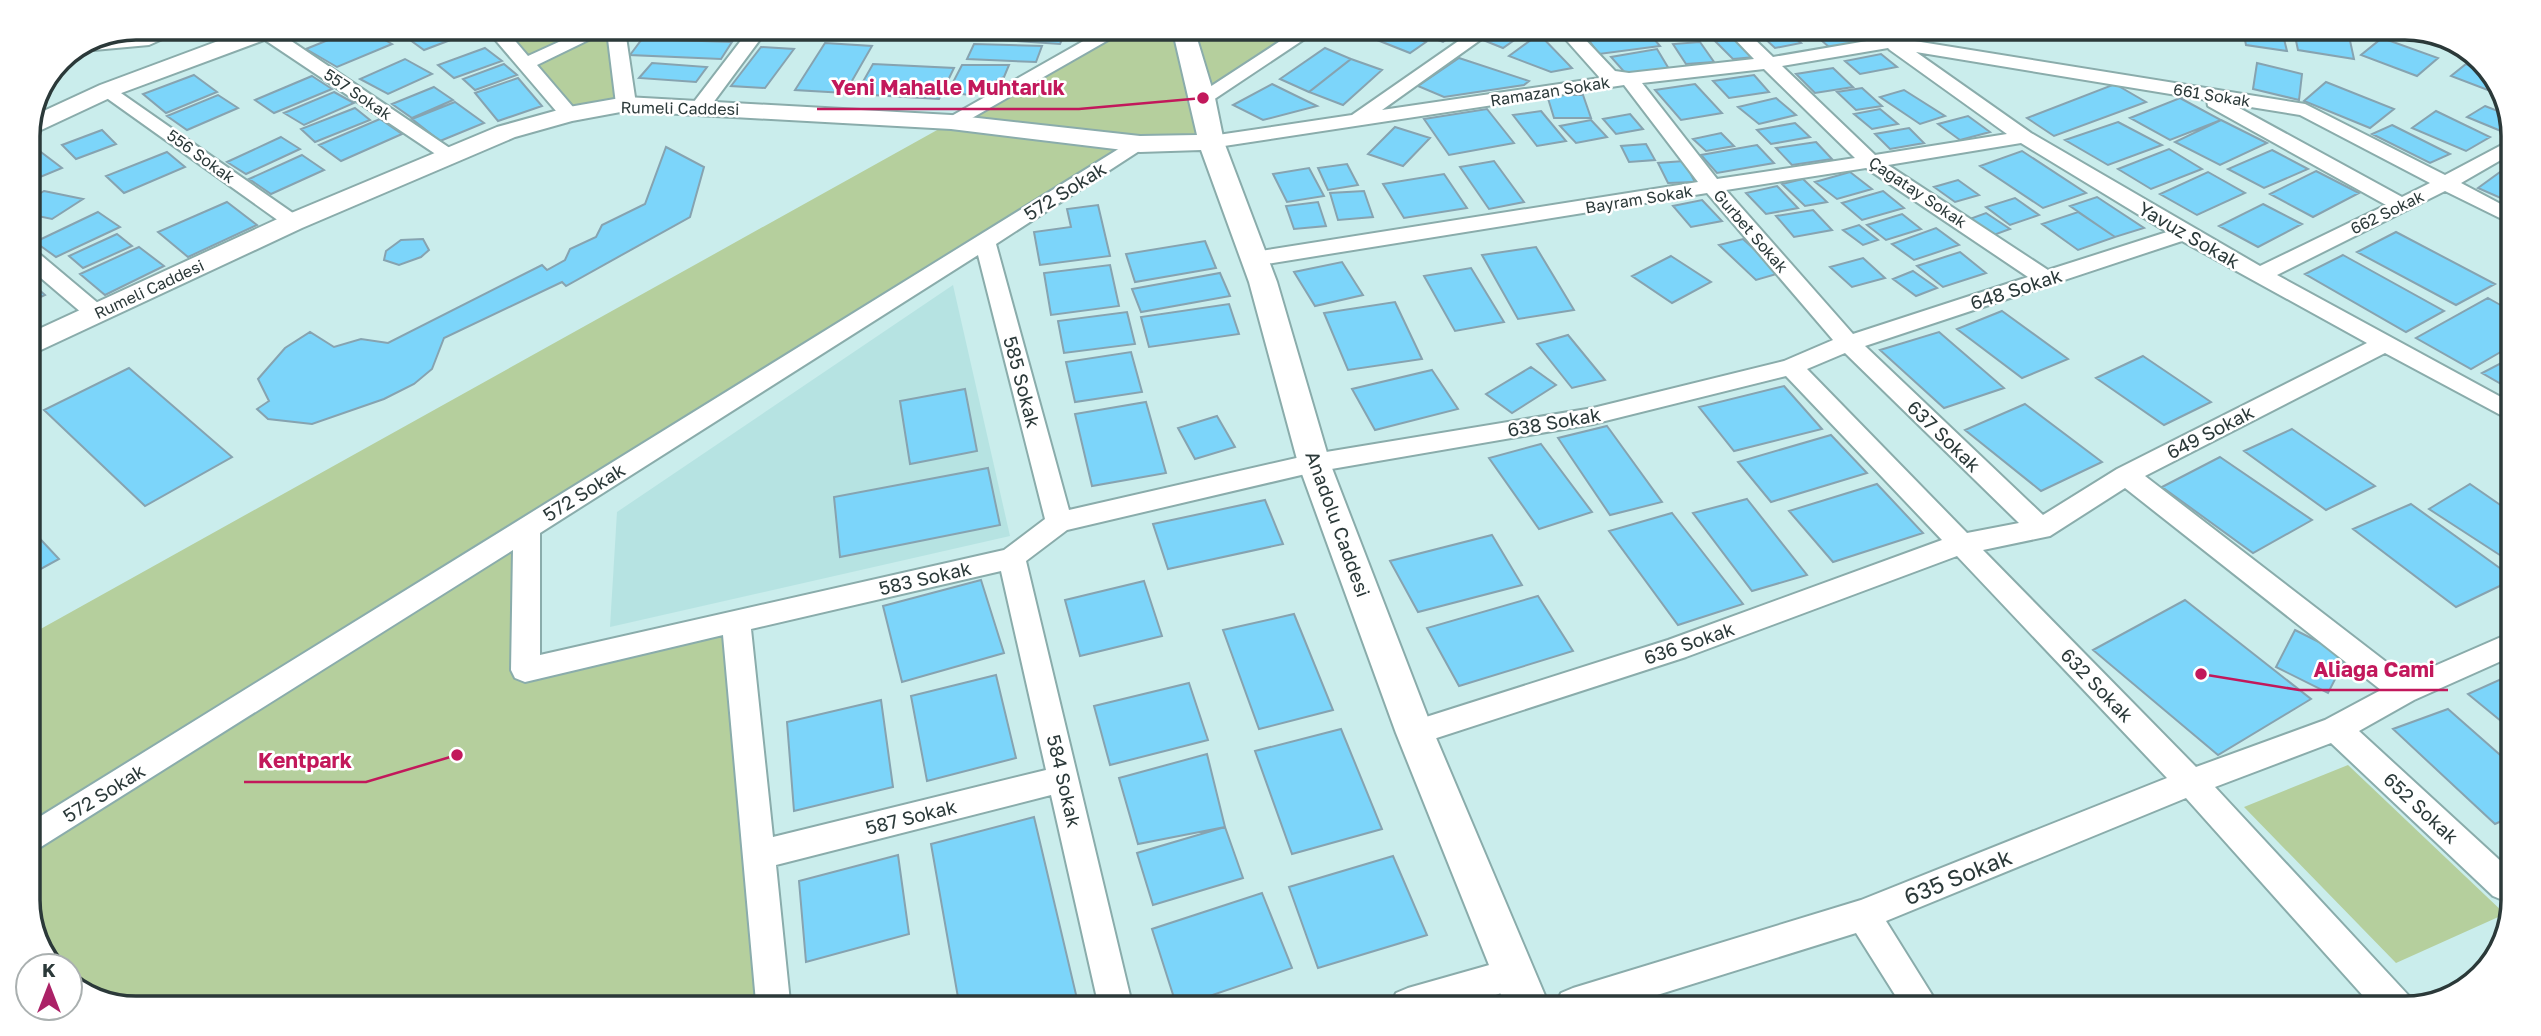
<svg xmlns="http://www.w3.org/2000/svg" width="2541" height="1036" font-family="'Golos Text',sans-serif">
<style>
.built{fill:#b6e3e2}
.green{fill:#b5cf9d}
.building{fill:#7cd5fa;stroke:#86a3b0;stroke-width:2}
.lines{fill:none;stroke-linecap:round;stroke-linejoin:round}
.minor-casing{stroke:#8aacab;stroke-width:4}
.tertiary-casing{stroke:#8aacab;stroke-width:4}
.minor{fill:#fff;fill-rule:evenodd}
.tertiary{fill:#fff;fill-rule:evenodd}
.labels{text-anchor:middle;stroke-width:5;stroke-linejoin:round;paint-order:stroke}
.far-street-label{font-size:16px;fill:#2b3939;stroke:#fff}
.street-label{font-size:19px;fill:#2b3939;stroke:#fff}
.near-street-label{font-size:23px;fill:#2b3939;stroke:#fff}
.rim{fill:none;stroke:#2b3939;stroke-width:3.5}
.leader{fill:none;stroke:#c2185b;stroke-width:2.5}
.callout-dot{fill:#c2185b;stroke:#fff;stroke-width:2.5}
.callout-label{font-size:21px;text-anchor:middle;font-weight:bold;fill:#c2185b;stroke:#fff;stroke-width:5;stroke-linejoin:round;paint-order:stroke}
</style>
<rect width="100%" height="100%" fill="#caedec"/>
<path class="built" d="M 953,285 L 1010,536 L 610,627 L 617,512 Z"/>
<path class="green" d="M 495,29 L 616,30 L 626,104 L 569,114 Z
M 1115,31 L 1306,32 L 1203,98 L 1211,142 L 1140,144 L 527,528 L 525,670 L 736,621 L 773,1002 L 95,1000 L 70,981 L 70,966 L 50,966 L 28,908 L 28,636 Z
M 2348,765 L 2505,914 L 2396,963 L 2244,807 Z"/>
<path class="building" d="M 355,29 L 365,29 L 392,44 L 337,67 L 306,49 Z
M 427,29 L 472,29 L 474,31 L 424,50 L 406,37 Z
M 644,30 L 724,30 L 716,39 L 642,32 Z
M 994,31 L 1066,31 L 1060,44 L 989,39 Z
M 1357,32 L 1402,32 L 1426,42 L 1410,53 Z
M 1416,32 L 1456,33 L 1443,42 Z
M 1485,33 L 1512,33 L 1520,36 L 1503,48 L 1478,38 Z
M 1603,33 L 1649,33 L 1660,46 L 1599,54 L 1585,35 Z
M 1539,34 L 1572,68 L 1551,72 L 1509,56 Z
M 1760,34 L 1790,34 L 1801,43 L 1775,48 Z
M 1814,34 L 1862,34 L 1870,41 L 1829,47 Z
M 2244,35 L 2283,35 L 2287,51 L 2246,45 Z
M 2295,36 L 2349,36 L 2354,59 L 2298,50 Z
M 2382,38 L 2438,58 L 2417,76 L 2361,55 Z
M 642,39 L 732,42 L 721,59 L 630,55 Z
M 1739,39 L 1755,57 L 1733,59 L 1715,41 Z
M 1700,42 L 1714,62 L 1686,64 L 1673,44 Z
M 825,43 L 872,46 L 845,93 L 795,90 Z
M 974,44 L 1042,46 L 1036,62 L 967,59 Z
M 761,47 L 794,49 L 765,88 L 731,86 Z
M 485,48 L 502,61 L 454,78 L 438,65 Z
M 1325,48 L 1351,59 L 1309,92 L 1280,79 Z
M 1657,49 L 1669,69 L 1627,75 L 1611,57 Z
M 1881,54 L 1897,67 L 1860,74 L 1845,61 Z
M 1459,58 L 1529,81 L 1524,85 L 1444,97 L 1418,86 Z
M 405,59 L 432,74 L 388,94 L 360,79 Z
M 1351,59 L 1382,70 L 1343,105 L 1309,92 Z
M 652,63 L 707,67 L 696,82 L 639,78 Z
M 2257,63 L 2302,74 L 2299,100 L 2253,89 Z
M 504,64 L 517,75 L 475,90 L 463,79 Z
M 873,64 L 954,68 L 939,99 L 856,94 Z
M 2466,64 L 2495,76 L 2501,95 L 2451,76 Z
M 962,65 L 1009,65 L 1004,77 L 969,95 L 948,92 Z
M 1833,68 L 1853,87 L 1815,93 L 1796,74 Z
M 194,75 L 217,92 L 166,113 L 143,94 Z
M 1754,75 L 1769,92 L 1729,98 L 1713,81 Z
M 312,76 L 332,89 L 274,113 L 255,100 Z
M 518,78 L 542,106 L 498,121 L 475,93 Z
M 2326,82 L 2394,109 L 2370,128 L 2304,101 Z
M 1272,84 L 1317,106 L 1263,120 L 1233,105 Z
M 1695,84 L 1722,113 L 1681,120 L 1655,90 Z
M 2115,84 L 2146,102 L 2054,136 L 2027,118 Z
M 434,87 L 453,100 L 412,118 L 392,104 Z
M 1862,88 L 1882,106 L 1856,110 L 1837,92 Z
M 1904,90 L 1945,116 L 1920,124 L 1880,97 Z
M 334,92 L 354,103 L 304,125 L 284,113 Z
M 218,95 L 238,108 L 187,130 L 167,116 Z
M 1547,95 L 1583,95 L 1591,118 L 1554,118 Z
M 1776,98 L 1796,115 L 1759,124 L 1738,107 Z
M 2180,98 L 2221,120 L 2170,140 L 2130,118 Z
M 455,102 L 484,123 L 440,141 L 412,119 Z
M 2485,106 L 2508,115 L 2511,124 L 2501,131 L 2467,117 Z
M 355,108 L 370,120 L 315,142 L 301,129 Z
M 1487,109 L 1514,143 L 1449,155 L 1424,119 Z
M 1880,109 L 1898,124 L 1872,129 L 1854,114 Z
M 1541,111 L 1566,141 L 1537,146 L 1513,115 Z
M 2436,111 L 2490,137 L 2466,151 L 2412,128 Z
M 1630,114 L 1643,129 L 1616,134 L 1603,119 Z
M 1968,116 L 1990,132 L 1960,140 L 1938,124 Z
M 380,119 L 402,134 L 341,161 L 319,145 Z
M 1591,120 L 1607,137 L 1576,143 L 1560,126 Z
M 2221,120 L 2267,143 L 2220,165 L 2175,142 Z
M 2118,122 L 2162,145 L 2108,165 L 2065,140 Z
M 1795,123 L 1810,137 L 1771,144 L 1757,130 Z
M 2392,125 L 2450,154 L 2430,163 L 2372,134 Z
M 1395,127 L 1430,138 L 1403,166 L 1368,154 Z
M 1909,128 L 1924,143 L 1890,149 L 1875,134 Z
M 102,130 L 116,144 L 76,159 L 62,145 Z
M 1721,133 L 1734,146 L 1706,151 L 1693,139 Z
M 281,137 L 300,149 L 246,174 L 227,162 Z
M 1816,142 L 1832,159 L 1792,165 L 1776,148 Z
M 1646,144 L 1655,160 L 1629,162 L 1621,146 Z
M 1757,145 L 1774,163 L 1717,173 L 1701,155 Z
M 33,146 L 62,168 L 28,182 L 28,148 Z
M 666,147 L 704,167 L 690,217 L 566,286 L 562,282 L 444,338 L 432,369 L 414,384 L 384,399 L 312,424 L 268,419 L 257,409 L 269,401 L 258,379 L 285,348 L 310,332 L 334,347 L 361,339 L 388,343 L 542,265 L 547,270 L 565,260 L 570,249 L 596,237 L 602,225 L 645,204 Z
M 2169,149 L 2202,169 L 2151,189 L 2118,169 Z
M 2272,150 L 2308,169 L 2264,188 L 2228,169 Z
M 2022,151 L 2086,193 L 2043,208 L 1980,166 Z
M 167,152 L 185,167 L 124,193 L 106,176 Z
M 302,155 L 324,170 L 271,194 L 249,179 Z
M 1494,161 L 1524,202 L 1489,209 L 1460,167 Z
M 1684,161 L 1695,182 L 1668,183 L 1658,163 Z
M 1347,164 L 1358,185 L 1328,190 L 1318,168 Z
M 2507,167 L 2512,170 L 2512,203 L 2478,188 Z
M 1309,168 L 1324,196 L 1287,202 L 1273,174 Z
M 2316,171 L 2359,193 L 2313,217 L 2270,194 Z
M 1850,172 L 1872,189 L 1837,199 L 1815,182 Z
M 2208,172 L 2245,193 L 2197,215 L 2160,194 Z
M 1444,174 L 1467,208 L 1404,218 L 1383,184 Z
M 1803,179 L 1827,202 L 1805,206 L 1782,184 Z
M 1958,180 L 1979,195 L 1955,202 L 1934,187 Z
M 1777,186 L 1798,208 L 1766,214 L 1746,193 Z
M 44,191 L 83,199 L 52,219 L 28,214 L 28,201 Z
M 1364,191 L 1373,217 L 1338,220 L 1330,193 Z
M 1883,191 L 1904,208 L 1862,220 L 1842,203 Z
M 2097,197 L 2144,228 L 2115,237 L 2070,206 Z
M 2015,198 L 2039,215 L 2010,225 L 1986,207 Z
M 1702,200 L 1722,221 L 1691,227 L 1673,206 Z
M 227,202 L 257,225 L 188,257 L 158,232 Z
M 1318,202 L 1326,226 L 1294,229 L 1286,206 Z
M 2263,204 L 2302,224 L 2258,247 L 2219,226 Z
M 1098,205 L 1110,256 L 1040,265 L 1034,232 L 1071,227 L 1067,209 Z
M 1813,210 L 1832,230 L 1794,237 L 1776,216 Z
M 98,212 L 120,227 L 56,257 L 35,242 Z
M 2078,212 L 2115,237 L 2078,250 L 2042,224 Z
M 1986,213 L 2010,229 L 1991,236 L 1967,220 Z
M 1902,214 L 1921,229 L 1886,240 L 1867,225 Z
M 1859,225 L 1878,240 L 1863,245 L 1843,230 Z
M 1936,228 L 1959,245 L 1914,260 L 1892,244 Z
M 2396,232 L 2495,284 L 2456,305 L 2357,252 Z
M 117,234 L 132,246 L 83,268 L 69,256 Z
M 423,239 L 429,250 L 421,257 L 399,265 L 384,260 L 386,251 L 401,240 Z
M 1743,239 L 1780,273 L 1756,280 L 1719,245 Z
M 1205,241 L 1216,268 L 1135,282 L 1126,254 Z
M 139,247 L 164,266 L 105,295 L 80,274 Z
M 1536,247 L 1574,310 L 1518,319 L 1482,255 Z
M 1960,252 L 1986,273 L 1943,287 L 1917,266 Z
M 2343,255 L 2444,311 L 2406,332 L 2305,274 Z
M 1671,256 L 1711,282 L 1672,303 L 1632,276 Z
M 1863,258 L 1885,278 L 1852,287 L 1830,267 Z
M 1342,262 L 1363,295 L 1315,306 L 1294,272 Z
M 1110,265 L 1119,306 L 1051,315 L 1044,273 Z
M 1471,268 L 1504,322 L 1455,331 L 1424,276 Z
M 1913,271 L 1937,288 L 1916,296 L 1893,279 Z
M 1220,273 L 1230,296 L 1141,312 L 1132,289 Z
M 28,280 L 45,295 L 28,303 Z
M 2488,298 L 2511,311 L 2511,346 L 2471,369 L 2416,338 Z
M 1395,302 L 1422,359 L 1348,370 L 1324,313 Z
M 1229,304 L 1239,334 L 1149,347 L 1141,317 Z
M 2002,311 L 2068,359 L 2022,378 L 1957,329 Z
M 1127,312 L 1135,344 L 1064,353 L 1058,321 Z
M 1939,332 L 2004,388 L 1944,408 L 1880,350 Z
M 1568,335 L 1605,380 L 1572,388 L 1537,344 Z
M 1131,352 L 1142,392 L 1075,402 L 1066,362 Z
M 2143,356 L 2211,402 L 2164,425 L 2096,378 Z
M 2511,358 L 2510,389 L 2482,373 Z
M 1531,367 L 1556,385 L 1512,413 L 1486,394 Z
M 129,368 L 232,457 L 145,506 L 44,410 Z
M 1432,370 L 1458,409 L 1375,430 L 1352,389 Z
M 1784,386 L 1822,429 L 1734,451 L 1699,407 Z
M 965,389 L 977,451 L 910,464 L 900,401 Z
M 1146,402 L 1166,473 L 1092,486 L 1075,414 Z
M 2025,404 L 2102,462 L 2041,491 L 1965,430 Z
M 1217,416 L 1235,447 L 1195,459 L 1178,428 Z
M 1607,426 L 1662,502 L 1610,515 L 1558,438 Z
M 2292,429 L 2375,486 L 2326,510 L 2244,451 Z
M 1831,435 L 1867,473 L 1771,502 L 1738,462 Z
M 1541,444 L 1592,512 L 1539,529 L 1489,458 Z
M 2220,457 L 2312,520 L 2253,553 L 2162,487 Z
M 988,468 L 1000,525 L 840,557 L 834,497 Z
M 1877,484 L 1923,533 L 1833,562 L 1789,511 Z
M 2470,484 L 2509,511 L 2509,561 L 2429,509 Z
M 1747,499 L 1807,575 L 1752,591 L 1693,513 Z
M 1265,500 L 1283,544 L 1168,569 L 1153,524 Z
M 2411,504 L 2508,574 L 2508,582 L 2456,607 L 2353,529 Z
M 1672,513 L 1743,604 L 1678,625 L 1609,531 Z
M 28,526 L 59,559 L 28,576 Z
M 1492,535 L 1522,585 L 1418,612 L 1390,561 Z
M 981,580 L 1004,653 L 902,682 L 883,606 Z
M 1144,581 L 1162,636 L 1080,656 L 1065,600 Z
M 1538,596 L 1573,651 L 1459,686 L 1427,628 Z
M 2185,600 L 2311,699 L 2218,755 L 2093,650 Z
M 1294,614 L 1333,710 L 1259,729 L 1223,630 Z
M 2295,630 L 2347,656 L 2328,693 L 2276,667 Z
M 996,675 L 1016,758 L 927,781 L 911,696 Z
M 2508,676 L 2507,726 L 2468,694 Z
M 1189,683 L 1208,740 L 1110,765 L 1094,706 Z
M 881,700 L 893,787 L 794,811 L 787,722 Z
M 2448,709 L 2507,761 L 2506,819 L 2495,824 L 2393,729 Z
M 1341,729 L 1382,829 L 1292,854 L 1255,751 Z
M 1207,754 L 1225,827 L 1138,844 L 1119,778 Z
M 1034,817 L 1078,1003 L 959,1003 L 931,844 Z
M 1225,827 L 1243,878 L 1153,905 L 1137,853 Z
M 898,855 L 909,934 L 806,962 L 799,881 Z
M 1393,856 L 1427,935 L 1318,968 L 1289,887 Z
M 1262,893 L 1292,968 L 1186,1004 L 1176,1004 L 1152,929 Z"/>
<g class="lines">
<defs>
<path id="minor" d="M 162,28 L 187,28 L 149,45 L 94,50 L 87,48 C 112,38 138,38 162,28 Z
M 259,28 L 272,28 L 460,155 L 457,159 L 443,159 L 259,36 L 256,32 Z
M 486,29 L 505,29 L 528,56 L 585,30 L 625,30 L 636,104 L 626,110 L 616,104 L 607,31 L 537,65 L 579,114 L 569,120 L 562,118 Z
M 749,30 L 767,30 L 707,111 L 693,111 L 690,107 Z
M 1101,31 L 1124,31 L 958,126 L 944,126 L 941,122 Z
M 1294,32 L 1315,32 L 1210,102 L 1196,102 L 1193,98 Z
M 1470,33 L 1490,33 L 1382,110 L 1600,78 L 1560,33 L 1579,33 L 1615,71 L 1629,73 L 1754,59 L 1730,34 L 1749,34 L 1773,57 L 1890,37 L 2305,104 L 2445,175 L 2513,139 L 2513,153 L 2461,183 L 2512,210 L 2512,224 L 2445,191 L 2277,275 L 2510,402 L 2510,420 L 2385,353 L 2145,476 L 2407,678 L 2508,634 L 2508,658 L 2414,700 L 2359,731 L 2506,866 L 2505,901 L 2493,896 L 2331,743 L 2215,787 L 2409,996 L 2413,1006 L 2374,1008 L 2186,798 L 1886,921 L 1939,1006 L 1902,1006 L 1856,933 L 1625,1005 L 1556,1005 L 1561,993 L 1573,988 L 1861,900 L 2167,778 L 1957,556 L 1686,657 L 1415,745 L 1404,742 L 1400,733 L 1404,724 L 1668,640 L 1942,540 L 1786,376 L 1593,424 L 1314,472 L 1067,530 L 1026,561 L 1132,1004 L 1098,1003 L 1051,795 L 776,865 L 790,1002 L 756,1002 L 723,635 L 525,682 L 515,678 L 511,670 L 513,550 L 28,855 L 28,824 L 1133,140 L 1140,138 L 1150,144 L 996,244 L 1069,510 L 1314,454 L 1593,408 L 1784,361 L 1833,340 L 1707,193 L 1254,266 L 1246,264 L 1243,259 L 1246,254 L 1254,252 L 1698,182 L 1624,85 L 1211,148 L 1201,142 L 1211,136 L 1352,115 ZM 1888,48 L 1890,50 L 2007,134 L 1875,155 L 1782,66 ZM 1916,52 L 2207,100 L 2208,106 L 2386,205 L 2260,266 L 2031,133 ZM 1764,69 L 1855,158 L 1717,179 L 1642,83 ZM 2232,104 L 2300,115 L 2430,183 L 2402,197 ZM 2021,143 L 2167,232 L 2048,270 L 1888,165 ZM 1866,168 L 2028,277 L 1853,334 L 1726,190 ZM 2182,241 L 2367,343 L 2117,469 L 2043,515 L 1865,346 ZM 978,255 L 1045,519 L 1004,550 L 540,655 L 540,533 ZM 1845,353 L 2019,523 L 1967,533 L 1807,369 ZM 2125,488 L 2381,690 L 2325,720 L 2196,767 L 1983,550 L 2050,536 ZM 1001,571 L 1046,770 L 773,837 L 751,629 Z
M 108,84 L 300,218 L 304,222 L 300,226 L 286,226 L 101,94 L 99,90 L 101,86 Z
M 28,249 L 36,251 L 105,309 L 108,314 L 105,319 L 89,319 L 28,267 Z
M 1514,958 L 1526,963 L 1531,974 L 1526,985 L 1465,1005 L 1391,1004 L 1396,993 L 1408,988 Z"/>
<path id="tertiary" d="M 253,28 L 286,29 L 283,33 L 116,95 L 39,131 L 28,133 L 35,115 L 100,85 Z
M 1173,32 L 1195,32 L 1215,98 L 1224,142 L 1277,282 L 1330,463 L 1434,733 L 1549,1005 L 1505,1005 L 1396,733 L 1298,463 L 1249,282 L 1201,150 L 1140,152 L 951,129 L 626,111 L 572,121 L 515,137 L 302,228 L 28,356 L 28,334 L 284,216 L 497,127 L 569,107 L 626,97 L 951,115 L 1140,136 L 1197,135 Z"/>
</defs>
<use href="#minor" class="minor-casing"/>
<use href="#tertiary" class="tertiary-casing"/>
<use href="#minor" class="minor"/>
<use href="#tertiary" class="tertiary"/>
</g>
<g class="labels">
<g class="far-street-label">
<text transform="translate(1550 91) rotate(-9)" y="6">Ramazan Sokak</text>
<text transform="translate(358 94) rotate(34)" y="6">557 Sokak</text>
<text transform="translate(2212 95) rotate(9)" y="6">661 Sokak</text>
<text transform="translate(680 108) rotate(1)" y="6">Rumeli Caddesi</text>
<text transform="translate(201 156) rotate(36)" y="6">556 Sokak</text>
<text transform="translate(1918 192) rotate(34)" y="6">Çağatay Sokak</text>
<text transform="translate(1639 199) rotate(-9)" y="6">Bayram Sokak</text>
<text transform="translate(2387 212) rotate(-26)" y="6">662 Sokak</text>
<text transform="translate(1751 231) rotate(49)" y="6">Gurbet Sokak</text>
<text transform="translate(149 289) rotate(-25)" y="6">Rumeli Caddesi</text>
</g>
<g class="street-label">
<text transform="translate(1065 191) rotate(-32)" y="7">572 Sokak</text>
<text transform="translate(2189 235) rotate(30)" y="7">Yavuz Sokak</text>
<text transform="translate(2016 289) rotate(-18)" y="7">648 Sokak</text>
<text transform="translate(1022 382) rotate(75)" y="7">585 Sokak</text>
<text transform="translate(1554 422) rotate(-10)" y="7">638 Sokak</text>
<text transform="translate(2210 432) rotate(-27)" y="7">649 Sokak</text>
<text transform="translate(1944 436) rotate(44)" y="7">637 Sokak</text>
<text transform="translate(584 492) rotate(-32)" y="7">572 Sokak</text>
<text transform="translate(1338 524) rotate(70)" y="7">Anadolu Caddesi</text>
<text transform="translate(925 578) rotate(-13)" y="7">583 Sokak</text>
<text transform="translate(1689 643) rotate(-19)" y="7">636 Sokak</text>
<text transform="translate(2097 685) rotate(46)" y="7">632 Sokak</text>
<text transform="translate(1064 781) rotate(77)" y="7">584 Sokak</text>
<text transform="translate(104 793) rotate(-32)" y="7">572 Sokak</text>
<text transform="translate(2421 808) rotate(43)" y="7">652 Sokak</text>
<text transform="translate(911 817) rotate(-14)" y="7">587 Sokak</text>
</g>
<g class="near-street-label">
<text transform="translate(1958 877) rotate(-22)" y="8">635 Sokak</text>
</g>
</g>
<path d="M0 0H2541V1036H0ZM136 40H2405A96 96 0 0 1 2501 136V900A96 96 0 0 1 2405 996H136A96 96 0 0 1 40 900V136A96 96 0 0 1 136 40Z" fill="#fff" fill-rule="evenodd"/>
<path class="rim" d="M136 40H2405A96 96 0 0 1 2501 136V900A96 96 0 0 1 2405 996H136A96 96 0 0 1 40 900V136A96 96 0 0 1 136 40Z"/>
<path class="leader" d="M1203 98L1079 109H817M2201 674L2299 690H2448M457 755L366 782H244"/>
<g class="callout-dot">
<circle cx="1203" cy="98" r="7"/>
<circle cx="2201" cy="674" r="7"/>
<circle cx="457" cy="755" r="7"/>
</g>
<g class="callout-label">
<text x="948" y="95">Yeni Mahalle Muhtarlık</text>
<text x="2374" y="677">Aliağa Cami</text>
<text x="305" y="768">Kentpark</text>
</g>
<g transform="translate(49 987)"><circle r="33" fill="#ffffff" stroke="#aab0b0" stroke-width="2"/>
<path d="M0-5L12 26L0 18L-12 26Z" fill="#ab2267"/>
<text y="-10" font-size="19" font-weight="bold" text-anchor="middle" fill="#2b3939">K</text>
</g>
</svg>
